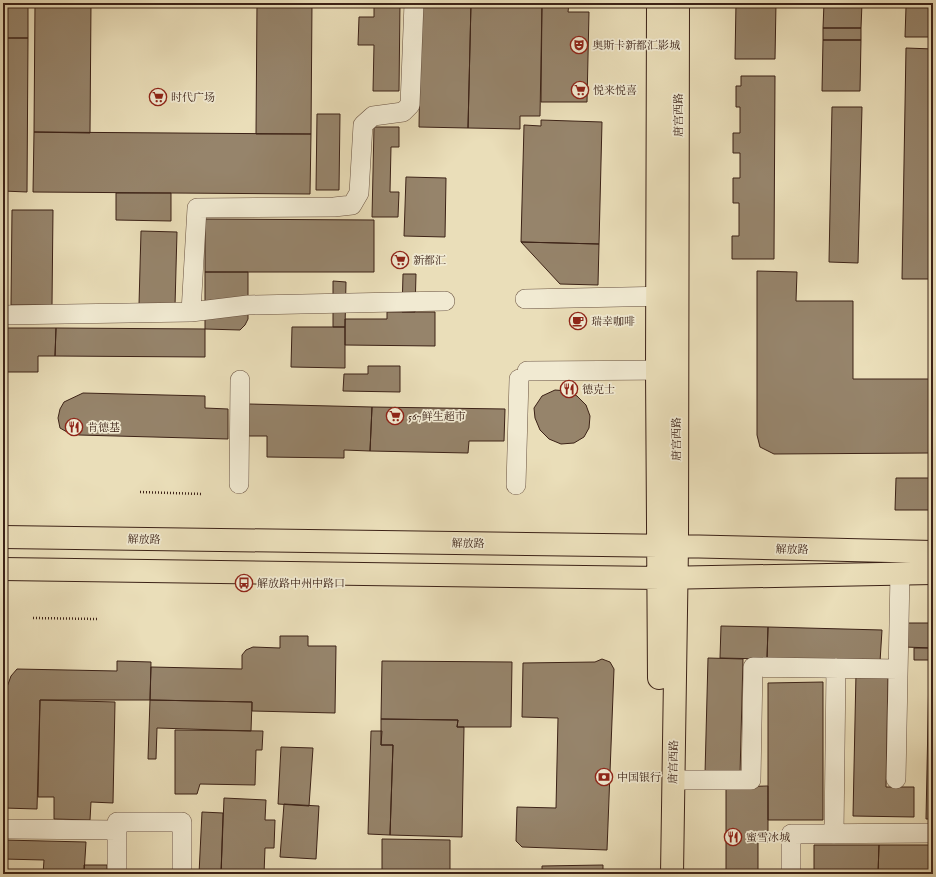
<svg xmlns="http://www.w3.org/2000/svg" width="936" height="877" font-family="'IM FELL English','Noto Serif SC',serif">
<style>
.building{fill:#96846b;stroke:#3c2217}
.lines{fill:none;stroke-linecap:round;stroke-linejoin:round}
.minor-casing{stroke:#685140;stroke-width:20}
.major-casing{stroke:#3c2217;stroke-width:24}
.path{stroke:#3c2217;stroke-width:2.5;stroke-dasharray:1 2;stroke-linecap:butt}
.minor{stroke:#f1ead2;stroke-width:19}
.major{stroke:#eadeb9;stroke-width:22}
.labels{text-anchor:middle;stroke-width:3.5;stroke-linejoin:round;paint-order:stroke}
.poi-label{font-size:11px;fill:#3c2217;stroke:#f1ead2;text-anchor:start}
.street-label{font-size:11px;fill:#3c2217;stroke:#f1ead2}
</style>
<rect width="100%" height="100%" fill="#eadeb9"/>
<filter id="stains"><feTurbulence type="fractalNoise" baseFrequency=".005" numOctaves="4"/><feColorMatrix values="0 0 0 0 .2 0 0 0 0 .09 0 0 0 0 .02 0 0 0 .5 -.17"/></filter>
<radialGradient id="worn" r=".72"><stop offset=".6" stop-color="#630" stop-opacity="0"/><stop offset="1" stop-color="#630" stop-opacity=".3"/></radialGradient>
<path class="building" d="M 3,3 L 28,3 L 28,38 L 3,38 Z
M 35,3 L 91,3 L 90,133 L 34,132 Z
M 257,3 L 312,3 L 311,134 L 256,134 Z
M 374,3 L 400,3 L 399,91 L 373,91 L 374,45 L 358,45 L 359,17 L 374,17 Z
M 421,3 L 471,3 L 468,128 L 419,127 Z
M 471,3 L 542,3 L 540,116 L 520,116 L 520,129 L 468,128 Z
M 542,3 L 569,3 L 568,12 L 589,12 L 587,102 L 541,102 Z
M 736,3 L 776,3 L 775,59 L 735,59 Z
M 824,3 L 862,3 L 861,28 L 823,28 Z
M 906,3 L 933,3 L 933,7 L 906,7 Z
M 906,7 L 933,7 L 933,37 L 905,37 Z
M 823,28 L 861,28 L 861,40 L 823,40 Z
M 3,38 L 28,38 L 27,192 L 3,191 Z
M 823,40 L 861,40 L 860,91 L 822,91 Z
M 906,48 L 933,49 L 933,279 L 902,279 Z
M 741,76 L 775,76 L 774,259 L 732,259 L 732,236 L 739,236 L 739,203 L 733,203 L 733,178 L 740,178 L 740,153 L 733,153 L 733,133 L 740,133 L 740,107 L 736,107 L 736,86 L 741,86 Z
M 832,107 L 862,107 L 858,263 L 829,262 Z
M 317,114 L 340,114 L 339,190 L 316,190 Z
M 541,120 L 602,122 L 599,244 L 521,242 L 524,125 L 541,126 Z
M 374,127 L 399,127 L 399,147 L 391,147 L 390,192 L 399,192 L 398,217 L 372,217 Z
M 34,132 L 311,134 L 310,194 L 33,192 Z
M 406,177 L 446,178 L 445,237 L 404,236 Z
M 116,193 L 171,193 L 171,221 L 116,220 Z
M 12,210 L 53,210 L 52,305 L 11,305 Z
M 205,219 L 374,220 L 374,272 L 205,272 Z
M 141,231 L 177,232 L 175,306 L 139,305 Z
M 521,242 L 599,244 L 598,285 L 560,284 Z
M 757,271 L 797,272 L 796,301 L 853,301 L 853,379 L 933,379 L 933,450 L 928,453 L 774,454 L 760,447 L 757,435 Z
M 205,272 L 248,272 L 248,319 L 245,325 L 240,330 L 205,329 Z
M 403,274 L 416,274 L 415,312 L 402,312 Z
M 333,281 L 346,282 L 345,327 L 333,327 Z
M 387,312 L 435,312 L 435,346 L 345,345 L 345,319 L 387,319 Z
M 292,327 L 345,327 L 345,368 L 291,367 Z
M 3,328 L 56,328 L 55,356 L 38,356 L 38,372 L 3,372 Z
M 56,328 L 205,329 L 205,357 L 55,356 Z
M 368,366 L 400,366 L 400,392 L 343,391 L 344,374 L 368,374 Z
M 555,390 L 568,391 L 577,396 L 586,405 L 590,416 L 589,428 L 584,437 L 574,443 L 561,444 L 549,439 L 540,430 L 535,418 L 534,408 L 542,396 Z
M 83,393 L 205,396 L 205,408 L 228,409 L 228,439 L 79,435 L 67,432 L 60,428 L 58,418 L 60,409 L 64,402 Z
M 249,404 L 372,407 L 370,451 L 344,450 L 344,458 L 267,457 L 267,436 L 248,436 Z
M 372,407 L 505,409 L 504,441 L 469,441 L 468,453 L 370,451 Z
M 896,478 L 933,478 L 933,510 L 895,510 Z
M 905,623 L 933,623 L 933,648 L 904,647 Z
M 721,626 L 768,627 L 767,659 L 720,658 Z
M 768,627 L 882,630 L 880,662 L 767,659 Z
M 280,636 L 308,636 L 308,646 L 336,646 L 335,713 L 252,711 L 252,702 L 150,700 L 151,667 L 242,669 L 242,655 L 246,650 L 253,647 L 280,648 Z
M 914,648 L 933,648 L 933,660 L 914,660 Z
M 708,658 L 743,659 L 740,775 L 705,774 Z
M 602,659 L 610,662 L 614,669 L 607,850 L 522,847 L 516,841 L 517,807 L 556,808 L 558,718 L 522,717 L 523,663 L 595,662 Z
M 117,661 L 151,662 L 150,700 L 40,700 L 37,809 L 4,808 L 7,687 L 11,676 L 17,669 L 117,671 Z
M 382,661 L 512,662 L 511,727 L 457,727 L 458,720 L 381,719 Z
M 929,671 L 933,671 L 933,819 L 926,819 Z
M 856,673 L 888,674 L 886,787 L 914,787 L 914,817 L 853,816 Z
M 823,682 L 823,820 L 768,820 L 768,683 Z
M 40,700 L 115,702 L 113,803 L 91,802 L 90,820 L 54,819 L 54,797 L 38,797 Z
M 150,700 L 252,702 L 251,731 L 157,728 L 156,759 L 148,759 Z
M 381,719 L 458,720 L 457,727 L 464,727 L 462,837 L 390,835 L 393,745 L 381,745 Z
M 175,730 L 263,731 L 262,750 L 256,750 L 255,785 L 200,784 L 197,794 L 175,794 Z
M 371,731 L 382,731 L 381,745 L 393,745 L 390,835 L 368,834 Z
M 281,747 L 313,748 L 309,806 L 278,804 Z
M 768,786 L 768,842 L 758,842 L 758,874 L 726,874 L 726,787 Z
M 224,798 L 266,800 L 265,820 L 275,820 L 274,848 L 265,848 L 264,874 L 221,874 Z
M 284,804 L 319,806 L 316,859 L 280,857 Z
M 202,812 L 223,813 L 221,874 L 199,874 Z
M 382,839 L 450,840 L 450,874 L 382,873 Z
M 3,840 L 86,842 L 84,874 L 43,874 L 44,860 L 3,859 Z
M 814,845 L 879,845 L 878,874 L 814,874 Z
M 879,845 L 933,845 L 933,874 L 878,874 Z
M 84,865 L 107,865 L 107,874 L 84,874 Z
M 603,865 L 603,874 L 542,874 L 542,866 Z
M 312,870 L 338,872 L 338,874 L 312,874 Z
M 487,870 L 539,870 L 539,874 L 487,874 Z"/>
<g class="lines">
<defs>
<path id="minor" d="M 525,299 L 671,296
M 191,312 L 248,305 L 445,301
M 3,315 L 191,312 L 197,208 L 334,207 L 352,205 L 359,193 L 363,125 L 373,116 L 403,112 L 410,105 L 414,3
M 527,371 L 673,370
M 239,484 L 240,380
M 516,485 L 519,379
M 896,779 L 900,573
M 673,780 L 751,780 L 753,667 L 898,669
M 3,829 L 117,830
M 834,834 L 836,668
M 117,874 L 117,822 L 182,822 L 182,874
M 791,874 L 791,834 L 933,833"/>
<path id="major" d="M 658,3 L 657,370 L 659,678
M 3,537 L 677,546 L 933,552
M 3,569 L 660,578 L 933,573
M 672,874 L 677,546 L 678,3"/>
</defs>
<use href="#minor" class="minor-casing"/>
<use href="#major" class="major-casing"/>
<path class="path" d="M 140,492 L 202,494
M 33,618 L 98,619"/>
<use href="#minor" class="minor"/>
<use href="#major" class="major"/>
</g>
<defs>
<symbol id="theatre-ring" viewBox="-11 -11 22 22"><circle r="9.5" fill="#f1ead2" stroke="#8f2418" stroke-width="1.5"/><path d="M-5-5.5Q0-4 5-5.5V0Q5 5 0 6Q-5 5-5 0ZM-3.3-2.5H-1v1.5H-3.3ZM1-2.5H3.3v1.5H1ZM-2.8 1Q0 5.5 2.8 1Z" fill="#8f2418"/></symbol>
<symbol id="supermarket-ring" viewBox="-11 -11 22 22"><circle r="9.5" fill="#f1ead2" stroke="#8f2418" stroke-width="1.5"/><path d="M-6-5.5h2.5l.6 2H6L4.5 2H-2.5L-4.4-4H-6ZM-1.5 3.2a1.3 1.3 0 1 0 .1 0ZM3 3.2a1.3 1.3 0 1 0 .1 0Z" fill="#8f2418"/></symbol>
<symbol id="cafe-ring" viewBox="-11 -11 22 22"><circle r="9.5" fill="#f1ead2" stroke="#8f2418" stroke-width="1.5"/><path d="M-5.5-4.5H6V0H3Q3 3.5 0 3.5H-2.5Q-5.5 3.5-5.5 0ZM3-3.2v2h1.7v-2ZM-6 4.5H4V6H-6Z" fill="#8f2418"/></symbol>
<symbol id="restaurant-ring" viewBox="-11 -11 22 22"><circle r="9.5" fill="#f1ead2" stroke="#8f2418" stroke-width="1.5"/><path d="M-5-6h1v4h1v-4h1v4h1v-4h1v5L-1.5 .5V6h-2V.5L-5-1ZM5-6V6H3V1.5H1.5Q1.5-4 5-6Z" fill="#8f2418"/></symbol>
<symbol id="bus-ring" viewBox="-11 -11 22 22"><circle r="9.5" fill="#f1ead2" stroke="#8f2418" stroke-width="1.5"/><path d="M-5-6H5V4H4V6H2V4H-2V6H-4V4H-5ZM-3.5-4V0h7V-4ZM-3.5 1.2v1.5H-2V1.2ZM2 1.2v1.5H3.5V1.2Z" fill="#8f2418"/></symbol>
<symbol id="bank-ring" viewBox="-11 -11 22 22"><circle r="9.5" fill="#f1ead2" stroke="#8f2418" stroke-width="1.5"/><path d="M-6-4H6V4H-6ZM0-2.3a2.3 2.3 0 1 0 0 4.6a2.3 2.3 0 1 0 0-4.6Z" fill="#8f2418"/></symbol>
</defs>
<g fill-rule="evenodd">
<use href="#theatre-ring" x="569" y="35" width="20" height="20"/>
<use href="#supermarket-ring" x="570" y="80" width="20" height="20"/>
<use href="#supermarket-ring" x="148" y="87" width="20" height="20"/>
<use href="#supermarket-ring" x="390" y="250" width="20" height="20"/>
<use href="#cafe-ring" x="568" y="311" width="20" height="20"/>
<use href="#restaurant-ring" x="559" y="379" width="20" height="20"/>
<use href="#supermarket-ring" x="385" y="406" width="20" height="20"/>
<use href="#restaurant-ring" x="64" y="417" width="20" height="20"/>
<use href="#bus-ring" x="234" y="573" width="20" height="20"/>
<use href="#bank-ring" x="594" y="767" width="20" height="20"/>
<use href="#restaurant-ring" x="723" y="827" width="20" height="20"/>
</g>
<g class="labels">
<g class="poi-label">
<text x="592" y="49">奥斯卡新都汇影城</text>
<text x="593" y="94">悦来悦喜</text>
<text x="171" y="101">时代广场</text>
<text x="413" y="264">新都汇</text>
<text x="591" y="325">瑞幸咖啡</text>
<text x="582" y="393">德克士</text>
<text x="408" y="420">567鲜生超市</text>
<text x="87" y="431">肯德基</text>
<text x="257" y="587">解放路中州中路口</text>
<text x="617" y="781">中国银行</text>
<text x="746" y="841">蜜雪冰城</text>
</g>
<g class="street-label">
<text transform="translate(678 115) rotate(-90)" y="4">唐宫西路</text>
<text transform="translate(676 439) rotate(-90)" y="4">唐宫西路</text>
<text transform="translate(144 539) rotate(1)" y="4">解放路</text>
<text transform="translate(468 543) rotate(1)" y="4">解放路</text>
<text transform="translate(792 549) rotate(1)" y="4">解放路</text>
<text transform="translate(673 762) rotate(-89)" y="4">唐宫西路</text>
</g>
</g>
<rect width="936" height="877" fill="none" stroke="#eadeb9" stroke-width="16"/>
<rect x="4" y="4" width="928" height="869" fill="none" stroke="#3c2217" stroke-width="2"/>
<rect x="8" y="8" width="920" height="861" fill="none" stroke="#3c2217"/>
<rect width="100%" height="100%" filter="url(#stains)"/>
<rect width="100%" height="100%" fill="url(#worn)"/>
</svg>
